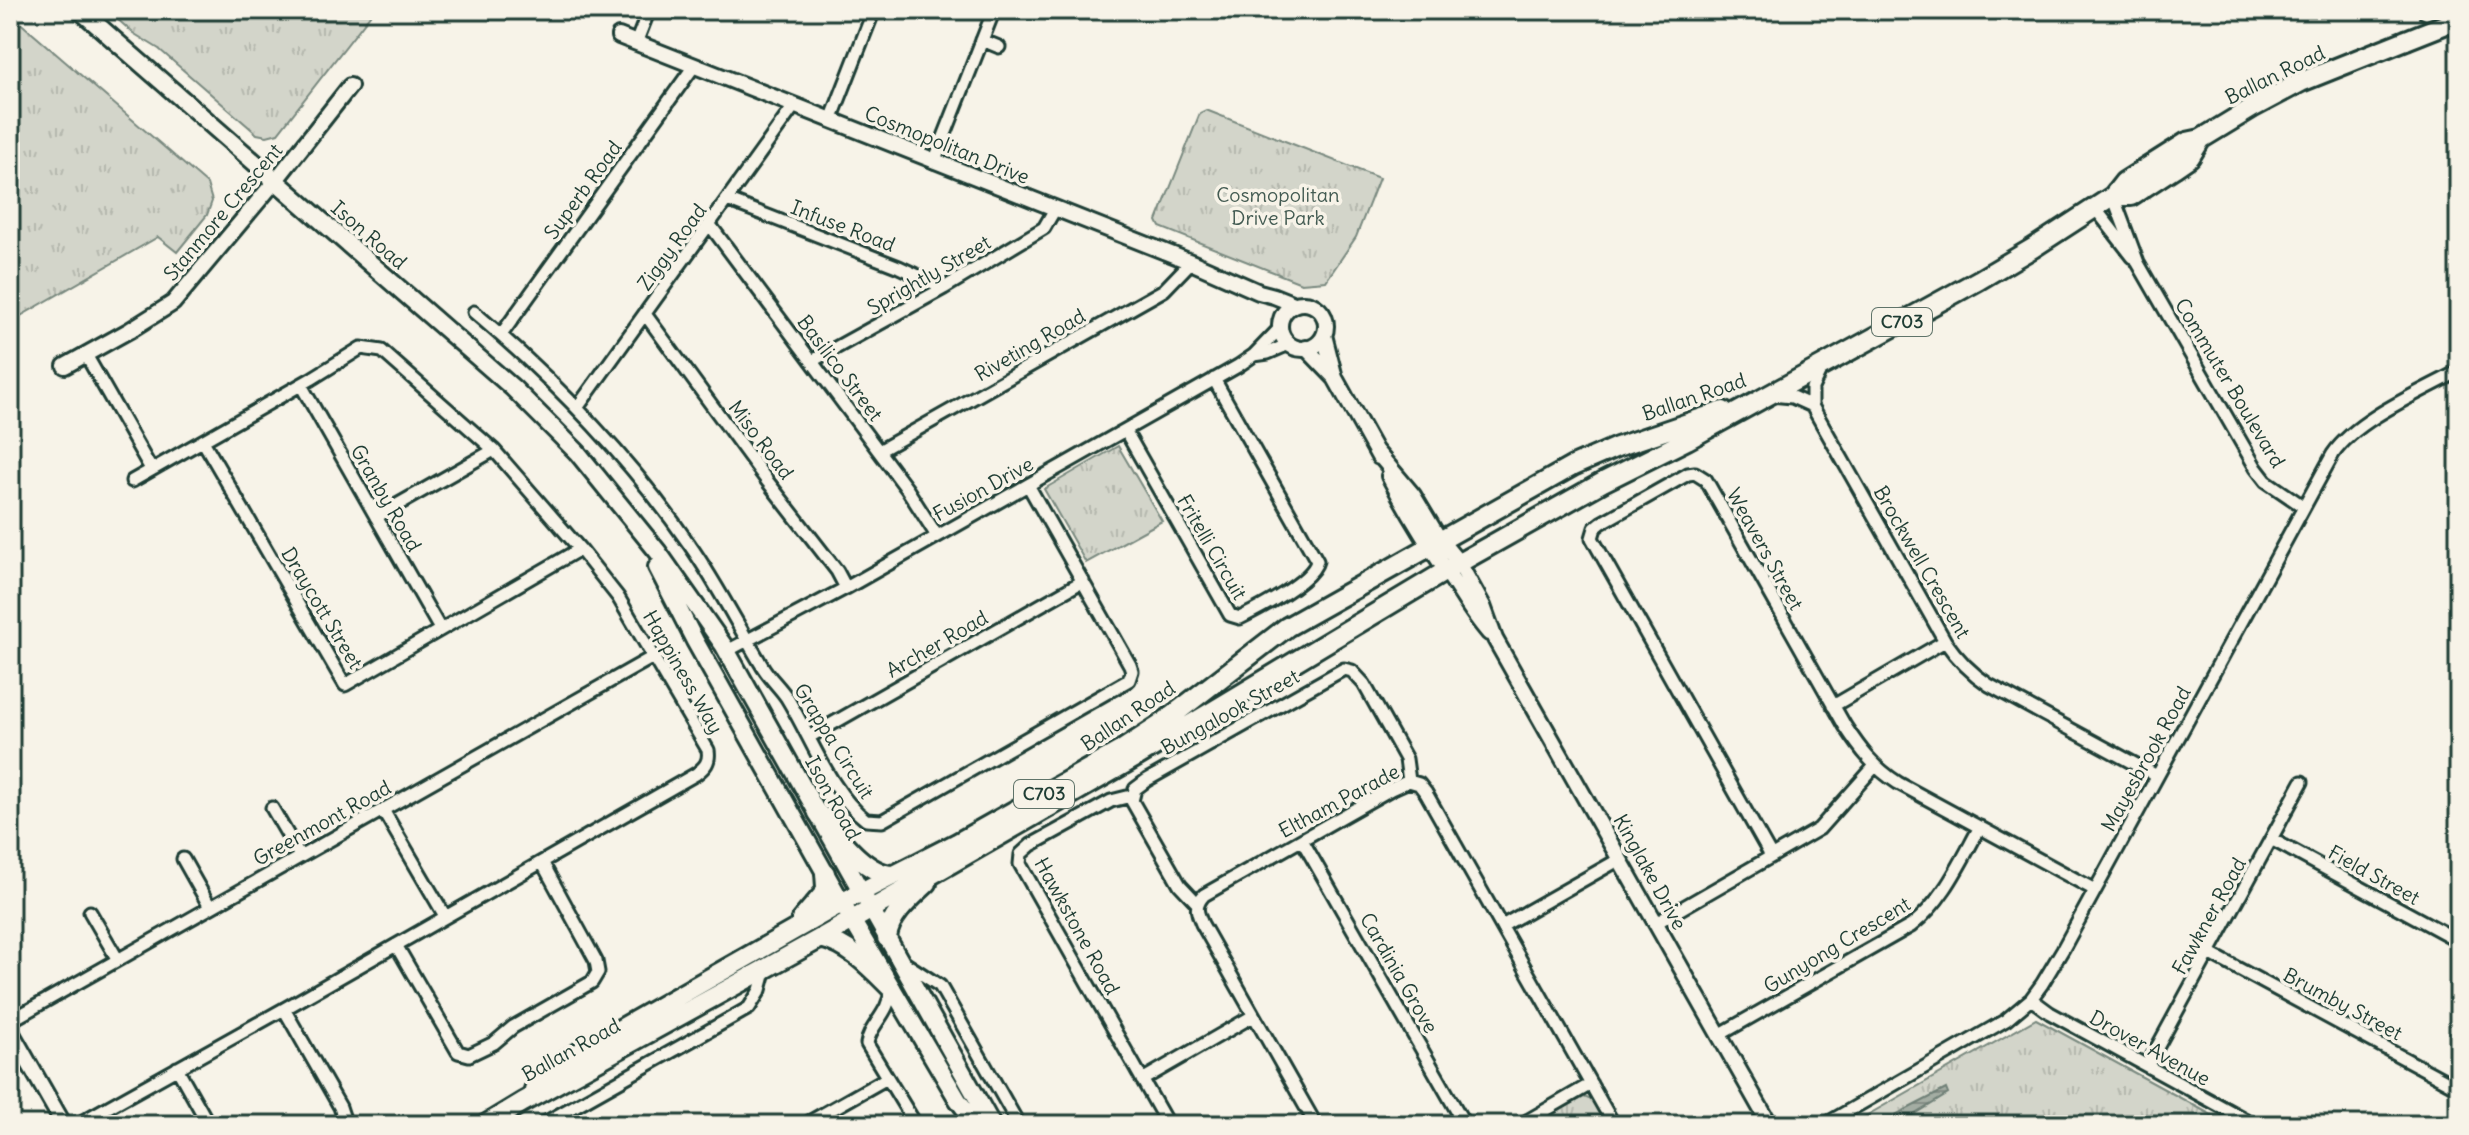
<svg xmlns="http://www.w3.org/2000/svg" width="2469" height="1135" font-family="Delius,sans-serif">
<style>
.grass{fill:url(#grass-tufts);stroke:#79897f;stroke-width:2}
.water{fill:url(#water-rules);stroke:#6f8077;stroke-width:2}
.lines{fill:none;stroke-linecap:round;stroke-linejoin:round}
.minor-casing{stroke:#1f3d34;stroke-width:17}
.tertiary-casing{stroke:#1f3d34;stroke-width:20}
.secondary-casing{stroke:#1f3d34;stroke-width:22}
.primary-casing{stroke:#1f3d34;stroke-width:24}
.minor{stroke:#f7f3e8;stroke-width:11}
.tertiary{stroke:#f7f3e8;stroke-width:14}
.secondary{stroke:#f7f3e8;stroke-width:16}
.primary{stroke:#f7f3e8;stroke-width:18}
.rail{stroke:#1f3d34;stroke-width:3;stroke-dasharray:12 6;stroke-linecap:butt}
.primary-bridge-casing{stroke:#1f3d34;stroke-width:24;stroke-linecap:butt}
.primary-bridge{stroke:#f7f3e8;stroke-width:18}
.labels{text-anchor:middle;stroke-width:7;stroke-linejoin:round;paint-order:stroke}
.shield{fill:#f7f3e8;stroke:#60746a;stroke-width:2}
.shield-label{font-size:18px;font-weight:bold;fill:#1f3d34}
.street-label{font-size:20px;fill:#1f3d34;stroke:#f7f3e8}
.park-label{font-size:20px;fill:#435b52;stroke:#f7f3e8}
</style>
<defs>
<pattern id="grass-tufts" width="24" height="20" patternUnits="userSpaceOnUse" patternTransform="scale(2)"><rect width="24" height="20" fill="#d3d5ca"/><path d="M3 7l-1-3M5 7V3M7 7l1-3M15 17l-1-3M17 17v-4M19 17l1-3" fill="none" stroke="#b5b8ae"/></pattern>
<pattern id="water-rules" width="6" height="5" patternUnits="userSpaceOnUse" patternTransform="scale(2)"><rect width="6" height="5" fill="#a4ada3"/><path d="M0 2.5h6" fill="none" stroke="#858e86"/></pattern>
</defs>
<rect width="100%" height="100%" fill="#f7f3e8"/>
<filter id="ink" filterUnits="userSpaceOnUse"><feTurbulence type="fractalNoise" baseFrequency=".0125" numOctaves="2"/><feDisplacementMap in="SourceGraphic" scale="16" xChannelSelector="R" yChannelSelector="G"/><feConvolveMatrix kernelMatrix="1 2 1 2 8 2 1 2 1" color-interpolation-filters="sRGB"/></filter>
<g filter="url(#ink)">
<path class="grass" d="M 107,10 L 374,10 L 278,133 L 267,136 L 257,134 L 159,49 L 133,33 Z
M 10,14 L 207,184 L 212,201 L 207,215 L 177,252 L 158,237 L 10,322 Z
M 1206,110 L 1379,178 L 1356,237 L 1326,281 L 1301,283 L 1160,227 L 1157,221 L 1200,113 Z
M 1118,446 L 1162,521 L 1086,563 L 1044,489 Z
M 2036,1019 L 2230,1125 L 1945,1125 L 1936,1123 L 1932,1125 L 1850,1125 Z
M 1584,1097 L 1594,1101 L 1608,1125 L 1531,1125 Z"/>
<path class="water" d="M 1946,1089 L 1948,1094 L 1897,1125 L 1876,1125 Z"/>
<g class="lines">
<defs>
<path id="minor" d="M 982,40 L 999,47
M 636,43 L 649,10
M 831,120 L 874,10
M 934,162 L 994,10
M 2113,196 L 2138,263 L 2256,468 L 2266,481 L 2304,507
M 727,200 L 899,267 L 944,288
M 2095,208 L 2133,257
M 710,225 L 907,489 L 937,536
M 474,312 C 554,380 629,457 689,544 C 716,582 737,624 761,664 C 768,677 779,686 787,698 C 811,737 830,792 866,820 L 882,821 L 1129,680 L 1132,671 L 1130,665 L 1028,485
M 645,314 L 768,482 L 837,571 L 846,588
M 501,335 L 694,66
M 86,355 L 151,469
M 1254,355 L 1268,353 L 1289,344
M 812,361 L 944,288 L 1044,228 L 1055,209
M 1821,369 L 1812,388 L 1812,406 L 1945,641 C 1958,660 1971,673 1989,685 L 2157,776
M 301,385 L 440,629
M 1771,395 L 1792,397 L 1812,406
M 577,408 L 794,106
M 1125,430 L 1230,615 L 1240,618 C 1258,609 1313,581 1317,561 L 1214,379
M 203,441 L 345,685 L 580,549
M 879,451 L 1164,290 L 1191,262
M 376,517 L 494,450
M 727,651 L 846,588 L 1238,366 L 1254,355 L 1280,328
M 1833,706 L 1945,641
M 809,737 L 1083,581
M 1131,796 L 1111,801 L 1031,845 L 1021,854 L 1020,864 L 1168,1125
M 272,808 L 300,856
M 383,810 L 445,916
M 2271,839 L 2459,941
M 1302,840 L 1465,1125
M 1771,856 L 1592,538 L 1595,528 L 1601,523 L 1688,474 L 1695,473 L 1706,480 L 1845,726 C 1860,749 1874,768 1898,783 L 2095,890
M 183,859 L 210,907
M 1197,903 L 1180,885 L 1132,801 L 1135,789 L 1147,780 L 1344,669 L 1352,671 L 1364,684 L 1406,759 L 1409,781
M 90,912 L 118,960
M 1656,923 L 1819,829 L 1875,766
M 1502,926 L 1620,859
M 396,945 L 458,1052 L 469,1055 L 494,1043 L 513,1027 L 592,982 L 598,972 L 596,961 L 542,862
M 2209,953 L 2459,1088
M 900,960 L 940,986 L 1019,1125
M 891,988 C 890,1014 869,1025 867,1044 L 916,1125
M 2031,999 L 2050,1013 L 2255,1125
M 284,1009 L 340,1107 L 344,1119 L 343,1125
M 10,1021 L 653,657
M 1719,1035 L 1911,926 C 1944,900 1960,863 1980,827
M 2147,1066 L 2302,782
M 177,1068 L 209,1125
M 1142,1080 L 1253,1016
M 76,1125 L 284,1009 L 696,774 C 705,767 710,762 708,750 L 618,597 L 580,549 L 494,450 L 382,351 L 361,348 L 311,379 L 132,481
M 541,1125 L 749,1008 L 760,990 L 766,968
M 804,1125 L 887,1078
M 1316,1125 L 1202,924 C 1197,912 1194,906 1204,895 L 1391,789 L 1409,781 L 1419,784 L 1426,793 L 1614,1125
M 1520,1125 L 1591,1084
M 1824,1125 L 2006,1020 L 2031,999 L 2042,984 L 2063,949 L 2333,454 C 2357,419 2421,392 2459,371
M 2457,1125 L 2459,1121"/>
<path id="tertiary" d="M 619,36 L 1191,262 L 1259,292 L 1274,296 L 1294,304
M1280 326a23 23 0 1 1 46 0a23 23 0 1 1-46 0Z
M 1324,335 L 1335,378 L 1379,457
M 1306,348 L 1335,378
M 65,366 L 130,330 L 173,303 L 276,180 L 350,86
M 1375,450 L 1413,495 L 1440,540 L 1459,563 L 1483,606 L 1495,639 L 1770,1125
M 1389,476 C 1408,513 1427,543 1450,577 C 1463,596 1473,615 1489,633
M 10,1030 L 64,1125"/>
<path id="secondary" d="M 80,10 L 513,388 L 577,452 L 619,504 L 658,552 L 724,646 L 992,1125
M 657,567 L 695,641 L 842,903 L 958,1100 L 977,1125"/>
<path id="primary" d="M 2113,196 L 2131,196 L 2174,168 L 2190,157 L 2201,139
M 818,813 C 836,834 864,874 893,875
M 801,920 L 825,892 L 826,887 L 825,873
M 821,938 C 850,945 871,968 891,988
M 887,938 C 889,916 911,898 927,883
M 534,1090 L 564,1061 L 861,892 L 957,843 L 1120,751 L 1160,725 L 1287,627 L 1573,466 L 1617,447 L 1723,411
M 485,1125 L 523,1102 L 821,938 L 1133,759 L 1459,563 L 1603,482 L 1687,440 L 1979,280 L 2033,248 L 2113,196 L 2124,182 L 2187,142 L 2201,139 L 2252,108 L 2301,82 L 2406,40"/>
</defs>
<use href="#minor" class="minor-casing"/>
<use href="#tertiary" class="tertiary-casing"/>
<use href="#secondary" class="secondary-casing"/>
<use href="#primary" class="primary-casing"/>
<use href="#minor" class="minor"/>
<use href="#tertiary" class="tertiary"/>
<use href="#secondary" class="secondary"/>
<use href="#primary" class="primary"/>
<path class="rail" d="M 2402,10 L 2459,36"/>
<defs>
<path id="primary-bridge" d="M 2406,40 L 2459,19"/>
</defs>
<use href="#primary-bridge" class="primary-bridge-casing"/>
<use href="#primary-bridge" class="primary-bridge"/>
</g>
</g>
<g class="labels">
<g class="shield">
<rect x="1872" y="308" width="60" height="28" rx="6"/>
<rect x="1014" y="780" width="60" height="28" rx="6"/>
</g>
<g class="shield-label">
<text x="1902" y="328">C703</text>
<text x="1044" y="800">C703</text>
</g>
<g class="street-label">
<text transform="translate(2275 75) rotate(-26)" y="7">Ballan Road</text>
<text transform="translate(947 145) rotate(22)" y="7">Cosmopolitan Drive</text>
<text transform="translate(583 190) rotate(-54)" y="7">Superb Road</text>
<text transform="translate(223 212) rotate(-50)" y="7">Stanmore Crescent</text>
<text transform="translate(843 226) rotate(21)" y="7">Infuse Road</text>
<text transform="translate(369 235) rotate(41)" y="7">Ison Road</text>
<text transform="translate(672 247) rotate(-54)" y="7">Ziggy Road</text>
<text transform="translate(929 275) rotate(-30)" y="7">Sprightly Street</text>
<text transform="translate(1030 345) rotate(-30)" y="7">Riveting Road</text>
<text transform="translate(840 368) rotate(53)" y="7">Basilico Street</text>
<text transform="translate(2230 383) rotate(59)" y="7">Commuter Boulevard</text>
<text transform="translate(1694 397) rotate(-19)" y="7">Ballan Road</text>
<text transform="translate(761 440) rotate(53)" y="7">Miso Road</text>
<text transform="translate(983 489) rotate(-29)" y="7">Fusion Drive</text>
<text transform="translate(386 498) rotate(60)" y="7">Granby Road</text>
<text transform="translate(1212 547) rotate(60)" y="7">Fritelli Circuit</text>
<text transform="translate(1765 549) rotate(61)" y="7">Weavers Street</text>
<text transform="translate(1922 562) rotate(60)" y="7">Brockwell Crescent</text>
<text transform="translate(322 608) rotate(59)" y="7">Draycott Street</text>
<text transform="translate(937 644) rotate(-30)" y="7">Archer Road</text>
<text transform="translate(683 672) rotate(60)" y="7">Happiness Way</text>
<text transform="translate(1230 712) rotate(-29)" y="7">Bungalook Street</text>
<text transform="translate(1128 716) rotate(-34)" y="7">Ballan Road</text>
<text transform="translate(834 741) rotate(58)" y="7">Grappa Circuit</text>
<text transform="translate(2146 759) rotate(-61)" y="7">Mayesbrook Road</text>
<text transform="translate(833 798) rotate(61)" y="7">Ison Road</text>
<text transform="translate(1339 801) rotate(-28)" y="7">Eltham Parade</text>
<text transform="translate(322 823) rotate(-29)" y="7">Greenmont Road</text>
<text transform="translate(1650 872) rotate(61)" y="7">Kinglake Drive</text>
<text transform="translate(2374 875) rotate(29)" y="7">Field Street</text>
<text transform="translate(2209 916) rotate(-61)" y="7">Fawkner Road</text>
<text transform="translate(1077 926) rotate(61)" y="7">Hawkstone Road</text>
<text transform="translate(1837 945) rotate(-31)" y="7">Gunyong Crescent</text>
<text transform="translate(1399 973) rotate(60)" y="7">Cardinia Grove</text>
<text transform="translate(2343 1004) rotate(28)" y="7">Brumby Street</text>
<text transform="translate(2150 1048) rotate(29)" y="7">Drover Avenue</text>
<text transform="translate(571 1050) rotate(-29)" y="7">Ballan Road</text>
</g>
<g class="park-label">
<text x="1278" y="202">Cosmopolitan<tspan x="1278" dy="23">Drive Park</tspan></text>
</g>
</g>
<rect width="2469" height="1135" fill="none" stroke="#f7f3e8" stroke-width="40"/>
<rect x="20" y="20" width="2429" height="1095" fill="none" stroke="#1f3d34" stroke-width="3" filter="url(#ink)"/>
</svg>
